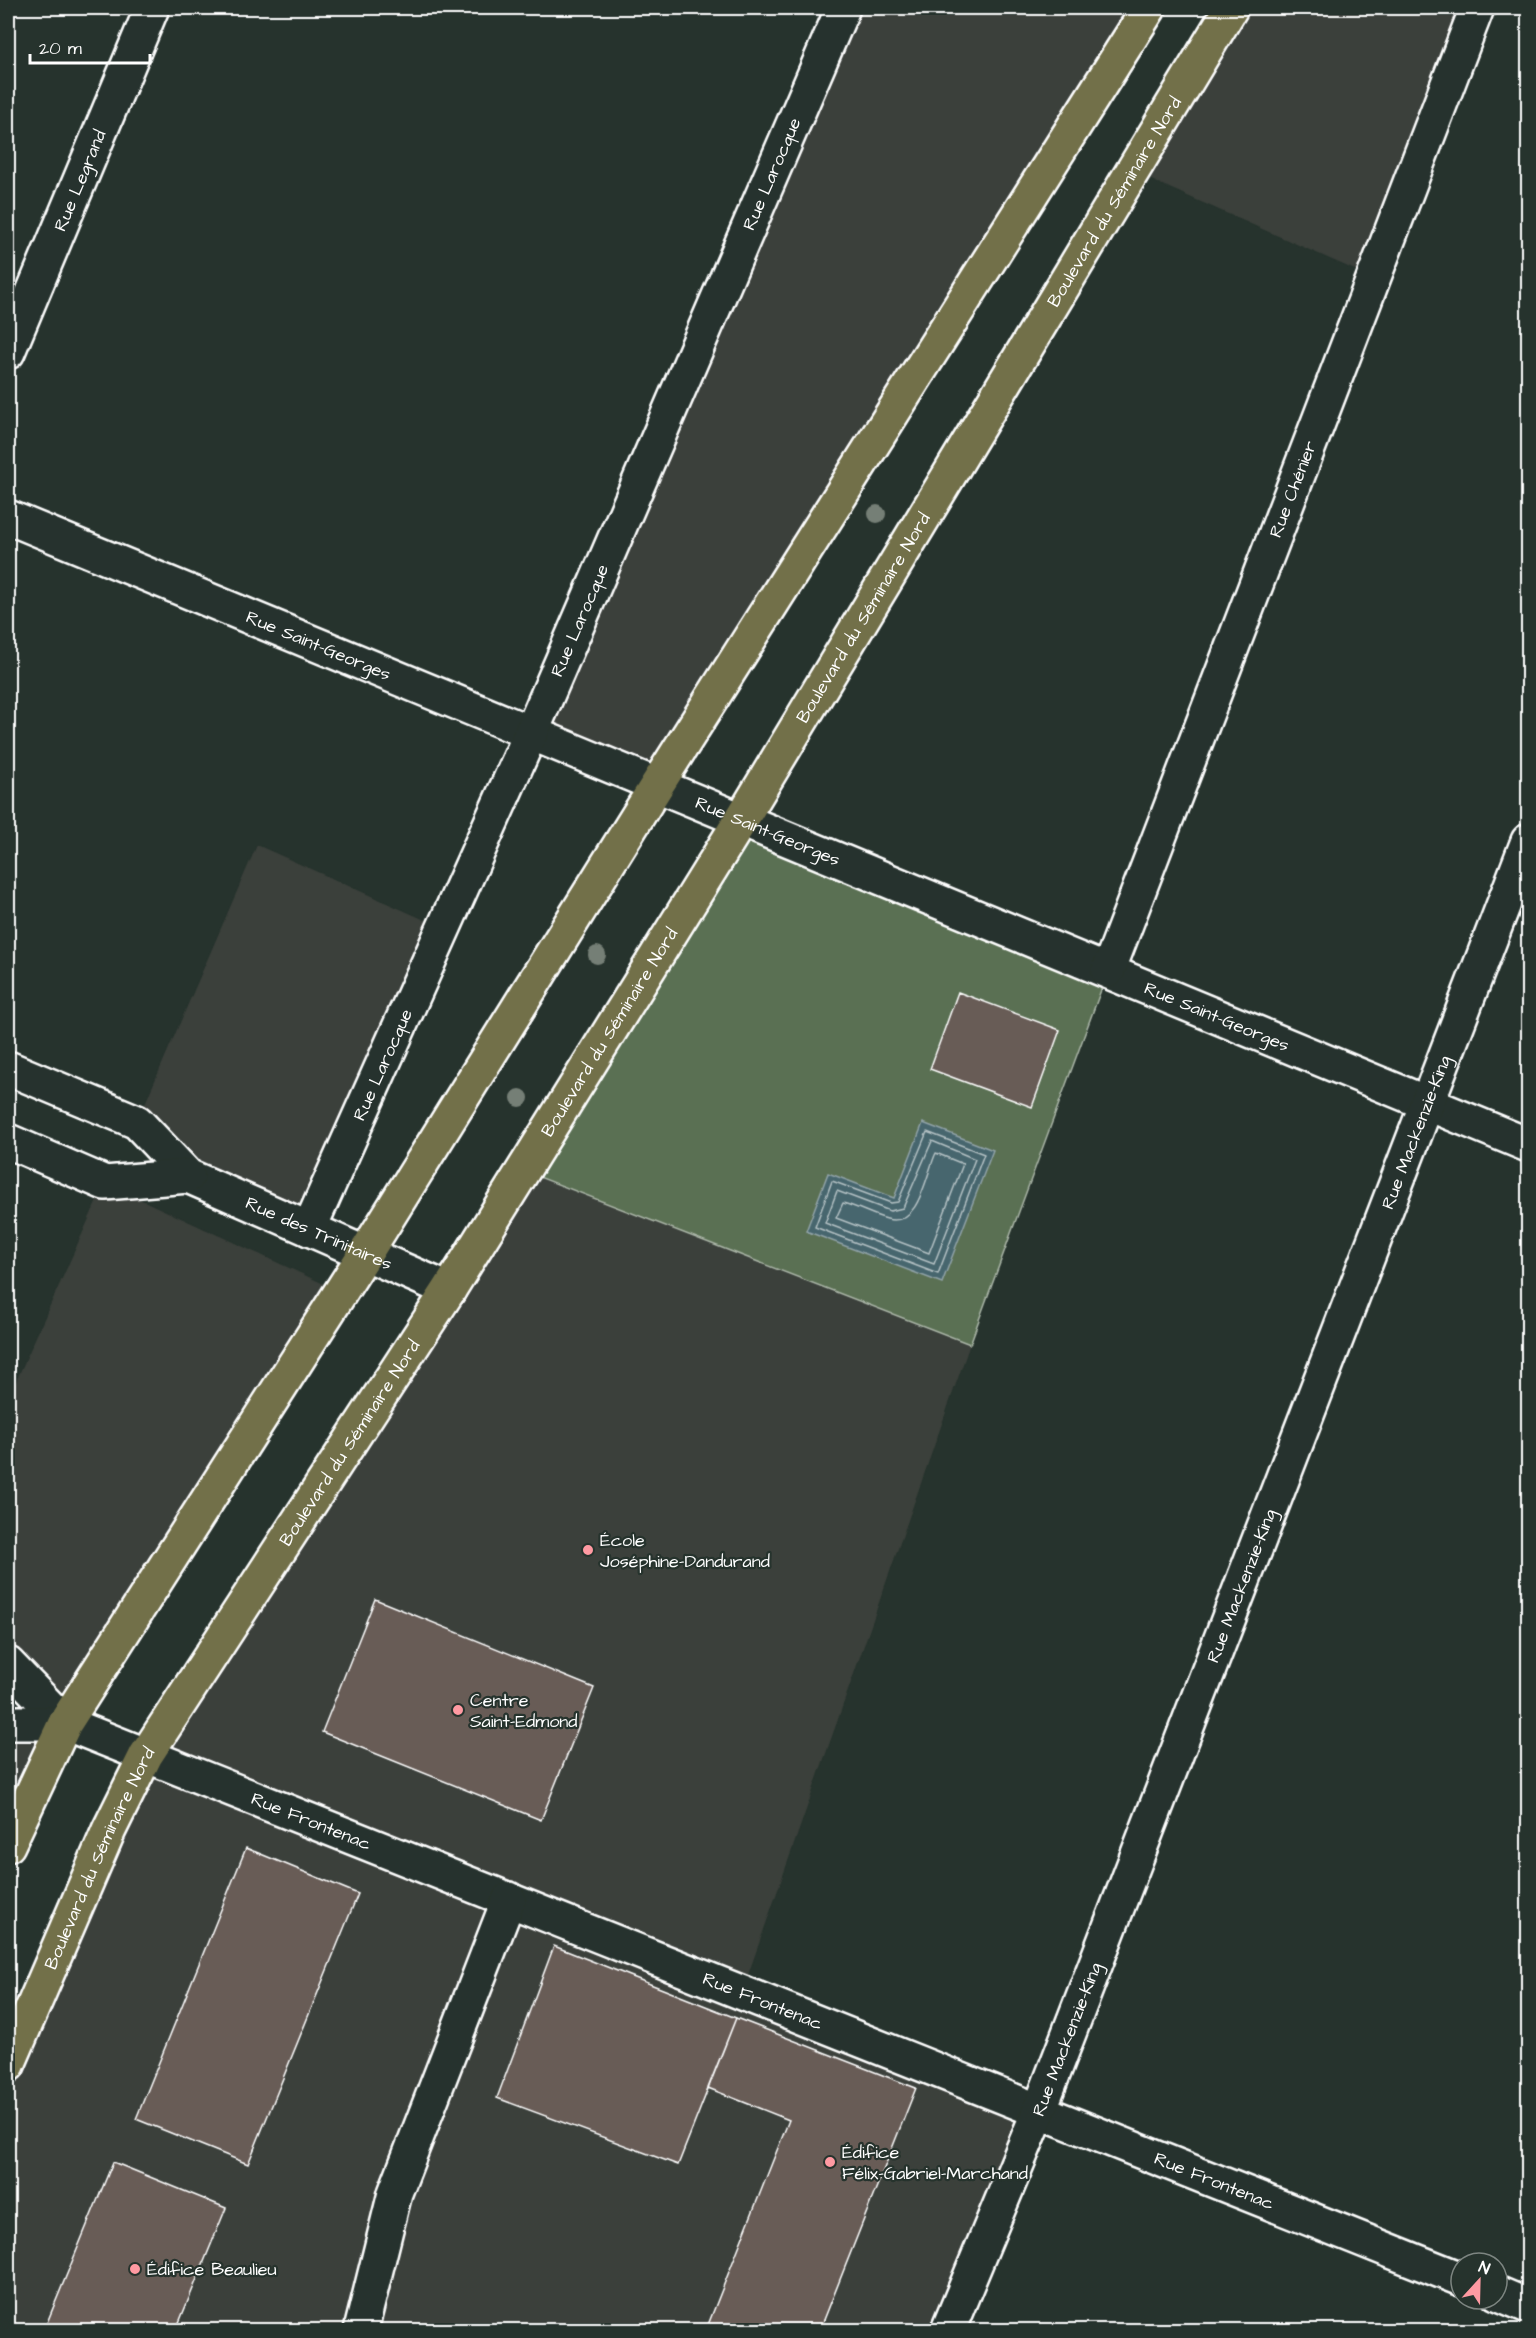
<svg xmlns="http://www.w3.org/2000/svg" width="1536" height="2338" font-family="'Architects Daughter',sans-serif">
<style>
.built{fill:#3a3f3a}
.green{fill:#5a6f53;stroke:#acb7a9;stroke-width:1.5}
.water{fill:#47666e;stroke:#91a3a8;stroke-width:1.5}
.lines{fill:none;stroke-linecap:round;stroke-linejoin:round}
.shore{stroke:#b5c2c5;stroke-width:1.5}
.building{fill:#685c57;stroke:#fff;stroke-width:1.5}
.minor-casing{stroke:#fff;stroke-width:38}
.major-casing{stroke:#fff;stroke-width:38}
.minor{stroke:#26332d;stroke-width:33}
.major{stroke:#726f4a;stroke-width:33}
.tree{fill:#757f76}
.poi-dot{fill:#ff9aa2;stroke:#26332d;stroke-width:2}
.labels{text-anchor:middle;stroke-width:4.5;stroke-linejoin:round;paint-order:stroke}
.street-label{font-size:18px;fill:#fff;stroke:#26332d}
.poi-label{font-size:18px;fill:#fff;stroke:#26332d;text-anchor:start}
</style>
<rect width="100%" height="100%" fill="#26332d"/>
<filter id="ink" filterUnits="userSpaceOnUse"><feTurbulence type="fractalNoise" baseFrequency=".0167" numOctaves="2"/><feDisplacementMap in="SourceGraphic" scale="12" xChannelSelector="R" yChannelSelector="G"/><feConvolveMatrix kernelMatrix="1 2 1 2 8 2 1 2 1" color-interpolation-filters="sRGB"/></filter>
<g filter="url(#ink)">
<path class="built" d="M 843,8 L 1148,8 L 657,785 L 531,733 Z
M 1231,8 L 1477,8 L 1373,278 L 1131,171 Z
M 257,845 L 445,929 L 309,1229 L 137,1122 Z
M 521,1170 L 970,1344 L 742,1992 L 1039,2111 L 954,2330 L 8,2330 L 8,2074 L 109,1830 Z
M 105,1183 L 339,1291 L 8,1845 L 8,1723 L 64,1723 L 8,1664 L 8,1399 Z"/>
<path class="green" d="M 741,820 L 1108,971 L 970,1344 L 521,1170 Z"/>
<path class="water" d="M 923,1123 L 993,1150 L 942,1283 L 806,1231 L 828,1173 L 894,1198 Z"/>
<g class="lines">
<path class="shore" d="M 927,1132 L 984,1154 L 938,1274 L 815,1227 L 832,1181 L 891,1203 L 898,1202 Z
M 932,1141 L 975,1159 L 934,1264 L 825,1223 L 837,1191 L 890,1211 L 903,1208 Z
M 936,1153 L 963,1164 L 929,1253 L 836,1218 L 843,1203 C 858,1207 872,1215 887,1219 C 920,1228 926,1173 936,1153 Z"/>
</g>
<path class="building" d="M 958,992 L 1060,1030 L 1032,1107 L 930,1069 Z
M 375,1599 L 594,1688 L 541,1820 L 322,1732 Z
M 246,1848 L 358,1894 L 248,2164 L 136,2119 Z
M 554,1946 L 736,2018 L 678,2165 L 497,2098 Z
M 736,2018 L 916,2088 L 820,2330 L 706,2330 L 789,2120 L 708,2088 Z
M 113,2162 L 226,2208 L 176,2330 L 44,2330 Z"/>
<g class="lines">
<defs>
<g id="minor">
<path id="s1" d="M 8,352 L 152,8"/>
<path id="s2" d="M 8,517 L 1528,1145"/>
<path id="s3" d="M 1108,971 L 1477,8"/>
<path id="s4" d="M 8,1068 L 137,1122 L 188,1176 L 449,1290"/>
<path d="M 8,1141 L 105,1183 L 188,1176"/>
<path id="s5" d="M 309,1229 L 531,733 L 843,8"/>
<path d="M 8,1664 L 65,1723"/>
<path id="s6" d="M 8,1723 L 65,1723 L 1461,2279"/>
<path d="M 1497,2293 L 1528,2306"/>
<path d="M 361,2330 L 395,2193 L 509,1899"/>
<path id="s7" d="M 948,2330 L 1039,2111 L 1528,841"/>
</g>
<g id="major">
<path d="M 8,1845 L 65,1723 L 365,1254 L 657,785 L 1149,8"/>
<path id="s8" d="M 8,2065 L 109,1830 L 146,1755 L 449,1290 L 741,820 L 1231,8"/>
</g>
</defs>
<use href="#minor" class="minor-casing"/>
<use href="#major" class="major-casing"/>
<use href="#minor" class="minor"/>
<use href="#major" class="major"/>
</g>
<g class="tree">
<circle cx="877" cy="514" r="9"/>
<circle cx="597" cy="955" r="9"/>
<circle cx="520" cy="1098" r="9"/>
</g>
</g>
<g class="poi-dot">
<circle cx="588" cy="1550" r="6"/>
<circle cx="458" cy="1710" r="6"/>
<circle cx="830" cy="2162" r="6"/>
<circle cx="135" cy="2269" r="6"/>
</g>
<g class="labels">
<g class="street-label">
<text dy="6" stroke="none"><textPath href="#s5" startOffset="1152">Rue Larocque</textPath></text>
<text dy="6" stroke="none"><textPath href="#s1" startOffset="186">Rue Legrand</textPath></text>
<text dy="6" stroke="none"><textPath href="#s8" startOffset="2170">Boulevard du Séminaire Nord</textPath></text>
<text dy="6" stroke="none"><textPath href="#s3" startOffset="516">Rue Chénier</textPath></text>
<text dy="6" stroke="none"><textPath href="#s8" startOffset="1684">Boulevard du Séminaire Nord</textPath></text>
<text dy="6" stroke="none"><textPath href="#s5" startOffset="666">Rue Larocque</textPath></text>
<text dy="6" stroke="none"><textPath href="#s2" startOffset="336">Rue Saint-Georges</textPath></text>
<text dy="6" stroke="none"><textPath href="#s2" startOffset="822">Rue Saint-Georges</textPath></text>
<text dy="6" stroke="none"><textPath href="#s2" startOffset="1308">Rue Saint-Georges</textPath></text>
<text dy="6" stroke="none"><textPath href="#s8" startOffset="1198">Boulevard du Séminaire Nord</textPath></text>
<text dy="6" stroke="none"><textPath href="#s5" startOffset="180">Rue Larocque</textPath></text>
<text dy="6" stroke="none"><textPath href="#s7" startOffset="1286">Rue Mackenzie-King</textPath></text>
<text dy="6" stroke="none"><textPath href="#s4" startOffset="357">Rue des Trinitaires</textPath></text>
<text dy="6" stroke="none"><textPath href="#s8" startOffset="712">Boulevard du Séminaire Nord</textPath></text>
<text dy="6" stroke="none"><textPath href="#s7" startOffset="800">Rue Mackenzie-King</textPath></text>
<text dy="6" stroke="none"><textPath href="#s6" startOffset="322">Rue Frontenac</textPath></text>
<text dy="6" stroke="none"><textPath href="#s8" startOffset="226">Boulevard du Séminaire Nord</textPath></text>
<text dy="6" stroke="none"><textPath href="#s6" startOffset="808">Rue Frontenac</textPath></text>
<text dy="6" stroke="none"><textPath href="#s7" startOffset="314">Rue Mackenzie-King</textPath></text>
<text dy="6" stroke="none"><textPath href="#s6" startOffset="1294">Rue Frontenac</textPath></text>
</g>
<g class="poi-label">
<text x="600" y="1546">École<tspan x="600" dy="21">Joséphine-Dandurand</tspan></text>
<text x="470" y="1706">Centre<tspan x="470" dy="21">Saint-Edmond</tspan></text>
<text x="842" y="2158">Édifice<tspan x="842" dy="21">Félix-Gabriel-Marchand</tspan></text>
<text x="147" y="2275">Édifice Beaulieu</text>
</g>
</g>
<rect width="1536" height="2338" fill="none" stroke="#26332d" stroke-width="30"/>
<rect x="15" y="15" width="1506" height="2308" fill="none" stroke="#fff" stroke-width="2" filter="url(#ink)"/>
<g transform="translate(1479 2281) rotate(22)"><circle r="28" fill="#26332d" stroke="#7d8581" stroke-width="1.5"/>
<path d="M0-4.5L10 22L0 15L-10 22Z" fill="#ff9aa2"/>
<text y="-9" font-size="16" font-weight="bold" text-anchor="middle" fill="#ffffff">N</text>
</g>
<path d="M30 54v9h120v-9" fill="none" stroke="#ffffff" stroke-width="3"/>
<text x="39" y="54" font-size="18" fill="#ffffff" stroke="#26332d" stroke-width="4.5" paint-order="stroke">20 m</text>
</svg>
